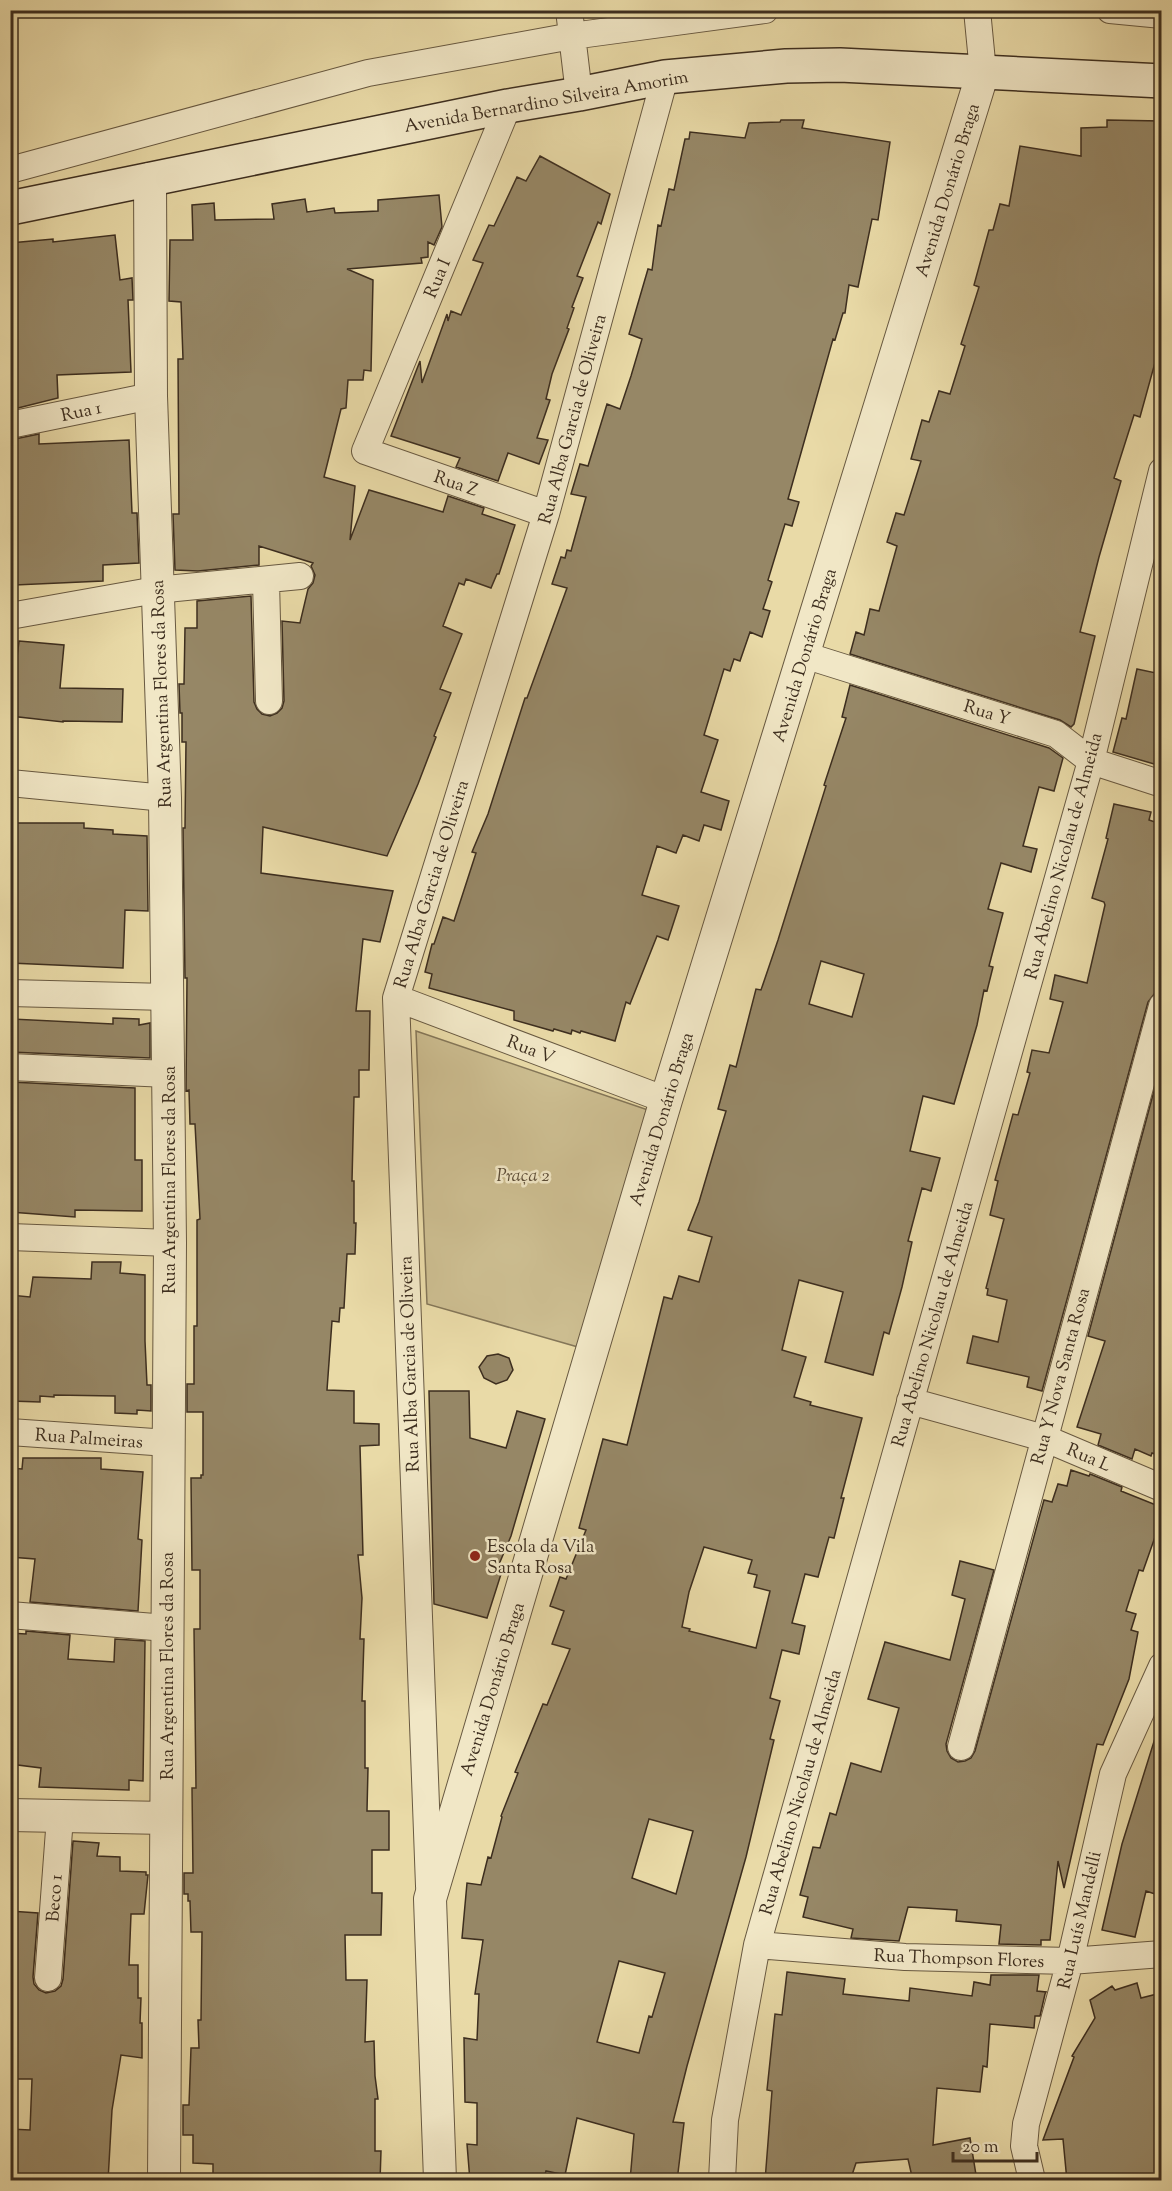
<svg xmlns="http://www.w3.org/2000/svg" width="1172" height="2191" font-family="'Sorts Mill Goudy',serif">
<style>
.park{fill:#ccbd90;stroke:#847658;stroke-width:1.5}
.building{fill:#968766;stroke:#3d2e1f;stroke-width:1.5;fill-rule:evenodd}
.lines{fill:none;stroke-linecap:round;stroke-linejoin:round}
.minor-casing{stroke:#685941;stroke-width:28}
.tertiary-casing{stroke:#685941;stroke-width:34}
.secondary-casing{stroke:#3d2e1f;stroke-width:36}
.minor{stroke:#f1e7c6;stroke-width:26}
.tertiary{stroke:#f1e7c6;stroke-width:32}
.secondary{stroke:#f1e7c6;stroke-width:33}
.poi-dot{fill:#8f2418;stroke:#f1e7c6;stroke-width:2}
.labels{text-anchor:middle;stroke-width:5;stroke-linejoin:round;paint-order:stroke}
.street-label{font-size:18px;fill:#3d2e1f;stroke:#f1e7c6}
.park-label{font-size:18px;font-style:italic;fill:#5a4b36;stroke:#f1e7c6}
.poi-label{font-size:18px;fill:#3d2e1f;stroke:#f1e7c6;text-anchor:start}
</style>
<rect width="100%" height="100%" fill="#e9daa7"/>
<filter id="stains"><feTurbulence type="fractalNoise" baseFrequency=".00333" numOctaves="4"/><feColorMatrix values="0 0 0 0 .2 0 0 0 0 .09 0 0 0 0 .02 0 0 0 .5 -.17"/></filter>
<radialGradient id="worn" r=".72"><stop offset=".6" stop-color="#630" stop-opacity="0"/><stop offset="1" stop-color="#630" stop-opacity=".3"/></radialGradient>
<path class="park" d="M 416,1031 L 648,1110 L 578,1347 L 427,1304 Z"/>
<path class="building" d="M 781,120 L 804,120 L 802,128 L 890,142 L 878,220 L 872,219 L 858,287 L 849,285 L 845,313 L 843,313 L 835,340 L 833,339 L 788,499 L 799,502 L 792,526 L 785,524 L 768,580 L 772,582 L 763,609 L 770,611 L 762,637 L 750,632 L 740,661 L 734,659 L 730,671 L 724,669 L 704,735 L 718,740 L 701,792 L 729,801 L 721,830 L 704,825 L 699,841 L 683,835 L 676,853 L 657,846 L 642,895 L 679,906 L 668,940 L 657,936 L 630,1004 L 626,1002 L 615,1041 L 581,1031 L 580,1033 L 572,1030 L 571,1034 L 554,1029 L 553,1031 L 514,1020 L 514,1011 L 429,988 L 432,974 L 425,972 L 432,944 L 434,944 L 443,917 L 454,921 L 476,853 L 472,852 L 488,814 L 525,698 L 527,698 L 567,588 L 552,584 L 561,557 L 565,558 L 567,550 L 571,551 L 586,497 L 571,494 L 580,464 L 588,466 L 607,404 L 620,409 L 631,376 L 642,339 L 629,334 L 648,269 L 652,270 L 658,225 L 661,226 L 669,189 L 674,190 L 685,139 L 689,139 L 690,132 L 745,138 L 749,123 L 780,122 Z
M 1107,120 L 1161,121 L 1161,341 L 1140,417 L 1134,415 L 1114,478 L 1121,481 L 1099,557 L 1080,632 L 1095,636 L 1074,724 L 1071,727 L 1060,720 L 850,654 L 856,632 L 864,635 L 870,609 L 879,611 L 897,546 L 887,542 L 896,513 L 904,515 L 921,461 L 911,459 L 922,420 L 929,422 L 939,391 L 950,394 L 965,346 L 961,344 L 979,287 L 974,285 L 989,230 L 993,230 L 1000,204 L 1009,206 L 1020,146 L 1081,156 L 1081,128 L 1107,127 Z
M 540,156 L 610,194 L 601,224 L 598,222 L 577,276 L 583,278 L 572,307 L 574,308 L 567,328 L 569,329 L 552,374 L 546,399 L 550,400 L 537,438 L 548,440 L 539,464 L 508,453 L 498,481 L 456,467 L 460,458 L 391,436 L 420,361 L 422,383 L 447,314 L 448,321 L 451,311 L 461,315 L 483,263 L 473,260 L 489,225 L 494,226 L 517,177 L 526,181 Z
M 439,195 L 442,227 L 434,245 L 428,242 L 428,257 L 421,258 L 422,263 L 347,269 L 373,280 L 371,371 L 364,370 L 363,380 L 348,380 L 346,408 L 341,409 L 324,477 L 355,486 L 350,540 L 369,490 L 443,512 L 448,496 L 484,508 L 482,514 L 515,525 L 499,574 L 497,574 L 491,588 L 466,579 L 464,585 L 459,583 L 443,626 L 462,634 L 440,689 L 451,693 L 434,736 L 436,737 L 418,784 L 387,856 L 263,827 L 261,873 L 393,891 L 380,942 L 363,939 L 356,1011 L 370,1011 L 369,1070 L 359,1070 L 359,1097 L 354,1097 L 352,1181 L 354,1181 L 354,1223 L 356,1223 L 355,1254 L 347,1254 L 344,1308 L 340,1308 L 339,1322 L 332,1321 L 327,1390 L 354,1391 L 354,1423 L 379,1424 L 379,1445 L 360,1446 L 363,1555 L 358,1555 L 362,1598 L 360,1639 L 364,1639 L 362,1701 L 365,1701 L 365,1768 L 368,1768 L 367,1811 L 389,1811 L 389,1850 L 372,1850 L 372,1893 L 382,1893 L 381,1935 L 345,1935 L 346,1980 L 367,1980 L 365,2042 L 374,2041 L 375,2076 L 378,2099 L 375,2099 L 375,2151 L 381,2151 L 380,2181 L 355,2181 L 355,2178 L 279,2177 L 279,2181 L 213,2181 L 213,2164 L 193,2163 L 193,2135 L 183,2135 L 183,2105 L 189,2105 L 191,2048 L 199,2048 L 198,2020 L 201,2020 L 202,1932 L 191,1932 L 190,1901 L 188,1901 L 188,1894 L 184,1894 L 184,1873 L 193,1873 L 192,1788 L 196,1788 L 194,1629 L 200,1629 L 200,1570 L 192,1570 L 191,1478 L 201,1478 L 201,1475 L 203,1475 L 203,1412 L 187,1412 L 187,1384 L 194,1384 L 194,1326 L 197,1326 L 197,1220 L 200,1219 L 195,1124 L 190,1124 L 189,1090 L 186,1091 L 187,978 L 185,978 L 183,828 L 185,828 L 186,742 L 182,742 L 182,713 L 180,713 L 179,684 L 184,684 L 185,628 L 197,628 L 197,601 L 251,596 L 254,702 L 257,709 L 262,714 L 270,716 L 277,713 L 282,708 L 284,701 L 282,621 L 300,623 L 308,589 L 313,583 L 315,575 L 311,566 L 313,563 L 259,546 L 259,565 L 198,571 L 175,570 L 173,514 L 179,514 L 178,359 L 183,359 L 181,302 L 169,301 L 170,240 L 193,240 L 192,205 L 214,203 L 215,220 L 274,219 L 272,204 L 305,199 L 307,212 L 334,208 L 335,213 L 378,211 L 378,200 Z
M 115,235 L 120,280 L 132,278 L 133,300 L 128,300 L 131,372 L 57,375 L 58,398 L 10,410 L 10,243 L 53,239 L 53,242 Z
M 39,434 L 39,444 L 129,440 L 132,513 L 137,513 L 139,563 L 103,565 L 103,581 L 15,585 L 14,542 L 10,542 L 10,440 Z
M 19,641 L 64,645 L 60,688 L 123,689 L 122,722 L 63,721 L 63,722 L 10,716 Z
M 1137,669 L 1161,674 L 1161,766 L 1113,752 L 1122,718 L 1126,719 Z
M 850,685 L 1049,748 L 1063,758 L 1054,791 L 1039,787 L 1023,846 L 1037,849 L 1031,872 L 1001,863 L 988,909 L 1003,913 L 989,966 L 993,967 L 987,991 L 984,990 L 977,1025 L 954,1104 L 923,1096 L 910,1151 L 940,1158 L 931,1191 L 922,1188 L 908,1241 L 912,1242 L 902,1287 L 889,1334 L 884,1332 L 873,1375 L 825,1362 L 843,1292 L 799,1280 L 782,1350 L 806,1357 L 794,1397 L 811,1402 L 810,1405 L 862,1418 L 841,1498 L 844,1498 L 834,1538 L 829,1537 L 818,1577 L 805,1574 L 792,1623 L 805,1626 L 799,1654 L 782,1650 L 770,1698 L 780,1701 L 770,1739 L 774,1740 L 746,1857 L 687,2066 L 673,2122 L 684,2123 L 677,2181 L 630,2181 L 634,2134 L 577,2118 L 565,2175 L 546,2171 L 543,2181 L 470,2181 L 467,2144 L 477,2145 L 477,2103 L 465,2102 L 464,2038 L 477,2040 L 479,1994 L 475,1994 L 483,1940 L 462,1938 L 467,1883 L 481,1885 L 488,1857 L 491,1858 L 502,1817 L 501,1816 L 518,1773 L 515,1772 L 543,1704 L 547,1705 L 570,1649 L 552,1644 L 564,1611 L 550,1606 L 560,1577 L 566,1579 L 586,1530 L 579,1528 L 603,1439 L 627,1445 L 664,1297 L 672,1299 L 679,1276 L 699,1282 L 712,1237 L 688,1230 L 699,1202 L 726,1111 L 718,1109 L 730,1065 L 736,1067 L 756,989 L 761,990 L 778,940 L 826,786 L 824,785 L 846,718 L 842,717 ZM 821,961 L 864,974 L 852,1017 L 809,1004 ZM 704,1547 L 752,1560 L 748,1573 L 757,1575 L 754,1587 L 770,1591 L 756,1648 L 689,1631 L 690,1629 L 682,1627 L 689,1592 ZM 649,1819 L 693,1831 L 676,1894 L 632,1878 ZM 619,1961 L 665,1973 L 652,2017 L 649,2016 L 639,2053 L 597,2042 Z
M 1114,804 L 1151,812 L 1149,820 L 1161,824 L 1161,970 L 1155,993 L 1148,1002 L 1042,1391 L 1027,1387 L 1029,1377 L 967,1363 L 973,1336 L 998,1342 L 1007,1300 L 987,1295 L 988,1289 L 986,1288 L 1004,1219 L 990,1215 L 998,1181 L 995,1180 L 1013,1114 L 1018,1115 L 1030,1073 L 1027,1072 L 1032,1050 L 1049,1053 L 1063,1002 L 1050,999 L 1055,975 L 1087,983 L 1105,905 L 1104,902 L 1092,898 L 1108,839 L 1106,838 Z
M 10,823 L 84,823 L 84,828 L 113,830 L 113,834 L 147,836 L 148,911 L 125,910 L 123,968 L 10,963 Z
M 113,1018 L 139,1019 L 139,1025 L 150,1023 L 150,1058 L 10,1052 L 10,1024 L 12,1024 L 12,1019 L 113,1024 Z
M 1161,1065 L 1161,1456 L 1152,1453 L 1151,1456 L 1135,1449 L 1132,1459 L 1098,1445 L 1101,1434 L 1077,1427 L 1105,1341 L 1088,1336 Z
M 10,1082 L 135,1088 L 135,1160 L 142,1160 L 142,1211 L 75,1210 L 75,1217 L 10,1212 Z
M 92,1262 L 121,1262 L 120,1273 L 145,1275 L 145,1341 L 147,1385 L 151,1385 L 151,1411 L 137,1410 L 137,1414 L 115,1413 L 115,1396 L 54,1395 L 54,1397 L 40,1396 L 40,1402 L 10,1401 L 10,1295 L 30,1297 L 33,1277 L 91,1279 Z
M 498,1354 L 509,1358 L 513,1370 L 507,1380 L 496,1384 L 484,1378 L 479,1367 L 487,1356 Z
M 429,1391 L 469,1391 L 470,1438 L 506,1448 L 517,1411 L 545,1419 L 511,1536 L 497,1569 L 502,1571 L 487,1618 L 434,1604 Z
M 23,1458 L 101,1458 L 101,1469 L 143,1472 L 138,1539 L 142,1540 L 138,1611 L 30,1602 L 35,1559 L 10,1557 L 10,1468 L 22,1469 Z
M 1071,1470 L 1089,1476 L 1090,1474 L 1122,1487 L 1121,1491 L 1161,1507 L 1161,1540 L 1155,1537 L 1143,1571 L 1139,1570 L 1126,1611 L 1136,1614 L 1131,1630 L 1138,1632 L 1129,1679 L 1103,1745 L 1097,1744 L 1064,1888 L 1058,1861 L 1050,1940 L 1041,1940 L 1041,1945 L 999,1944 L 1001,1925 L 956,1921 L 957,1910 L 908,1907 L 899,1941 L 851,1938 L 853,1929 L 803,1917 L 808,1897 L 800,1895 L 813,1847 L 820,1848 L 830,1813 L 836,1815 L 851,1763 L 881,1772 L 899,1708 L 868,1699 L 885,1642 L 950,1660 L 965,1599 L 952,1595 L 960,1561 L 994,1570 L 946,1744 L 947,1751 L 951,1758 L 958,1762 L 965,1761 L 971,1758 L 975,1751 L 1044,1500 L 1052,1502 L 1058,1484 L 1067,1486 Z
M 26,1631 L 70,1635 L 68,1659 L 114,1662 L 115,1639 L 145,1641 L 143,1781 L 129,1780 L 129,1790 L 39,1787 L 41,1768 L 10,1764 L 10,1633 L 26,1634 Z
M 1156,1735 L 1161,1736 L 1161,1896 L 1146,1891 L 1135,1937 L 1102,1930 L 1122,1844 Z
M 73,1841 L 99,1843 L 97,1856 L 120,1857 L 120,1871 L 146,1872 L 146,1875 L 148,1875 L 144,1914 L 131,1914 L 129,1965 L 138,1965 L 138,1998 L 141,1998 L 140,2023 L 142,2023 L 142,2058 L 121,2055 L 112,2110 L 108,2181 L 10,2181 L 10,2129 L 30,2130 L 32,2079 L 10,2079 L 10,1911 L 38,1913 L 33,1977 L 34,1984 L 39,1990 L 46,1993 L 55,1991 L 61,1986 L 63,1979 Z
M 787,1972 L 845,1979 L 843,1994 L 909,2001 L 910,1988 L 972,1996 L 974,1982 L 990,1985 L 991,1975 L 1039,1975 L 1037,1991 L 1046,1992 L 1045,1994 L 1040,2016 L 1035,2016 L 1034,2028 L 990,2024 L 987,2067 L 983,2066 L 980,2092 L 937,2088 L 933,2145 L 970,2138 L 977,2181 L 913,2181 L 908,2159 L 856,2163 L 850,2181 L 765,2181 L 772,2091 L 767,2090 L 775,2014 L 782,2015 Z
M 1137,1983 L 1141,1998 L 1161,1993 L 1161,2181 L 1067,2181 L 1063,2139 L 1043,2140 L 1074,2057 L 1072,2056 L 1095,2018 L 1090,2000 L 1112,1986 L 1115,1990 Z"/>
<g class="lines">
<defs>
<path id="minor" d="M 569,10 L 579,94
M 977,10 L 983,72
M 1110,10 L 1162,15
M 508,106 L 365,451 L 546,514
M 10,170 L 368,73 L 572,36 L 765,10
M 10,425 L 151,396
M 266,581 L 269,701
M 10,616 L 156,590 L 300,576
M 804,655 L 1056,734 L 1091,761 L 1162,784
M 10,783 L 165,798
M 10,993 L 167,997
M 396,998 L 666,1100
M 10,1067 L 168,1074
M 10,1237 L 170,1243
M 910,1401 L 1044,1438 L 1162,1488
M 10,1432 L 168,1443
M 10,1615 L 166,1628
M 961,1747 L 1162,1006
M 429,1886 L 396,998 L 546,514 L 665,77
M 757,1945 L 905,1957 L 1070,1961 L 1162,1954
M 48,1978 L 60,1817
M 722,2180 L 725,2120 L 757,1945 L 1091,761 L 1162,471
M 1032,2180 L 1024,2146 L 1026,2124 L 1070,1961 L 1113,1774 L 1162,1666"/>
<path id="tertiary" d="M 150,179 L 151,396 L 165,798 L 170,1243 L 164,2180
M 10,1815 L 166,1818
M 440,2180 L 430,1899 L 666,1100 L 983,72"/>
<path id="secondary" d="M 10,208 L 508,106 L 579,94 L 665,77 L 786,66 L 840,65 L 1162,81"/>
</defs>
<use href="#minor" class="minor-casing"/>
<use href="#tertiary" class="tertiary-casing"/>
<use href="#secondary" class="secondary-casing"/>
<use href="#minor" class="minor"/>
<use href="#tertiary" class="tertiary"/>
<use href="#secondary" class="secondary"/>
</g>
<circle class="poi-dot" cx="475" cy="1556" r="6"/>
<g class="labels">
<g class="street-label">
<text transform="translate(546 101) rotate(-10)" y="6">Avenida Bernardino Silveira Amorim</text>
<text transform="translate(947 190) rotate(-73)" y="6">Avenida Donário Braga</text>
<text transform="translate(437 278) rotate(-67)" y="6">Rua I</text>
<text transform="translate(81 411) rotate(-12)" y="6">Rua 1</text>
<text transform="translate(572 419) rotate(-75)" y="6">Rua Alba Garcia de Oliveira</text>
<text transform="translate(456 483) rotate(19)" y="6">Rua Z</text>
<text transform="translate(804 655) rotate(-73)" y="6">Avenida Donário Braga</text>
<text transform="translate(161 694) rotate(-92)" y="6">Rua Argentina Flores da Rosa</text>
<text transform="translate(987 712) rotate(17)" y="6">Rua Y</text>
<text transform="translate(1063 856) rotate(-75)" y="6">Rua Abelino Nicolau de Almeida</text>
<text transform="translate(431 884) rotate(-73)" y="6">Rua Alba Garcia de Oliveira</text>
<text transform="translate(531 1049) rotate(21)" y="6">Rua V</text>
<text transform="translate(661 1119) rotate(-73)" y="6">Avenida Donário Braga</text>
<text transform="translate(169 1180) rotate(-90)" y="6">Rua Argentina Flores da Rosa</text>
<text transform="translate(932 1324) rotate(-74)" y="6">Rua Abelino Nicolau de Almeida</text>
<text transform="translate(409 1364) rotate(-92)" y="6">Rua Alba Garcia de Oliveira</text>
<text transform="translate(1060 1376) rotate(-75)" y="6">Rua Y Nova Santa Rosa</text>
<text transform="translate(89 1438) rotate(4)" y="6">Rua Palmeiras</text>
<text transform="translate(1089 1457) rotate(23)" y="6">Rua L</text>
<text transform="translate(167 1666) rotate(-90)" y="6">Rua Argentina Flores da Rosa</text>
<text transform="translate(492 1689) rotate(-73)" y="6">Avenida Donário Braga</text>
<text transform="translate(800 1792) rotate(-74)" y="6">Rua Abelino Nicolau de Almeida</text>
<text transform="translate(54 1898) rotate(-86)" y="6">Beco 1</text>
<text transform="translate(1079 1920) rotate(-77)" y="6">Rua Luís Mandelli</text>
<text transform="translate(959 1958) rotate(2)" y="6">Rua Thompson Flores</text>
</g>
<g class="park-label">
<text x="523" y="1181">Praça 2</text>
</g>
<g class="poi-label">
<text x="487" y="1552">Escola da Vila<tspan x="487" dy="21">Santa Rosa</tspan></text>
</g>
</g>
<rect width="1172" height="2191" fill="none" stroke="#e9daa7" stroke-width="36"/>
<rect x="12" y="12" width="1148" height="2167" fill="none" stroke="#3d2e1f" stroke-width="3"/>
<rect x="18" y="18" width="1136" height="2155" fill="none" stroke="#3d2e1f" stroke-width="1.5"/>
<path d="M953 2152v9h84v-9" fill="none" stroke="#3d2e1f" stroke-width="3"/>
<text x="962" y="2152" font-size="18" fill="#3d2e1f" stroke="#f1e7c6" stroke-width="4.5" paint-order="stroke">20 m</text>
<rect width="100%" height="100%" filter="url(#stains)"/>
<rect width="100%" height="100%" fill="url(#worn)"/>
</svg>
